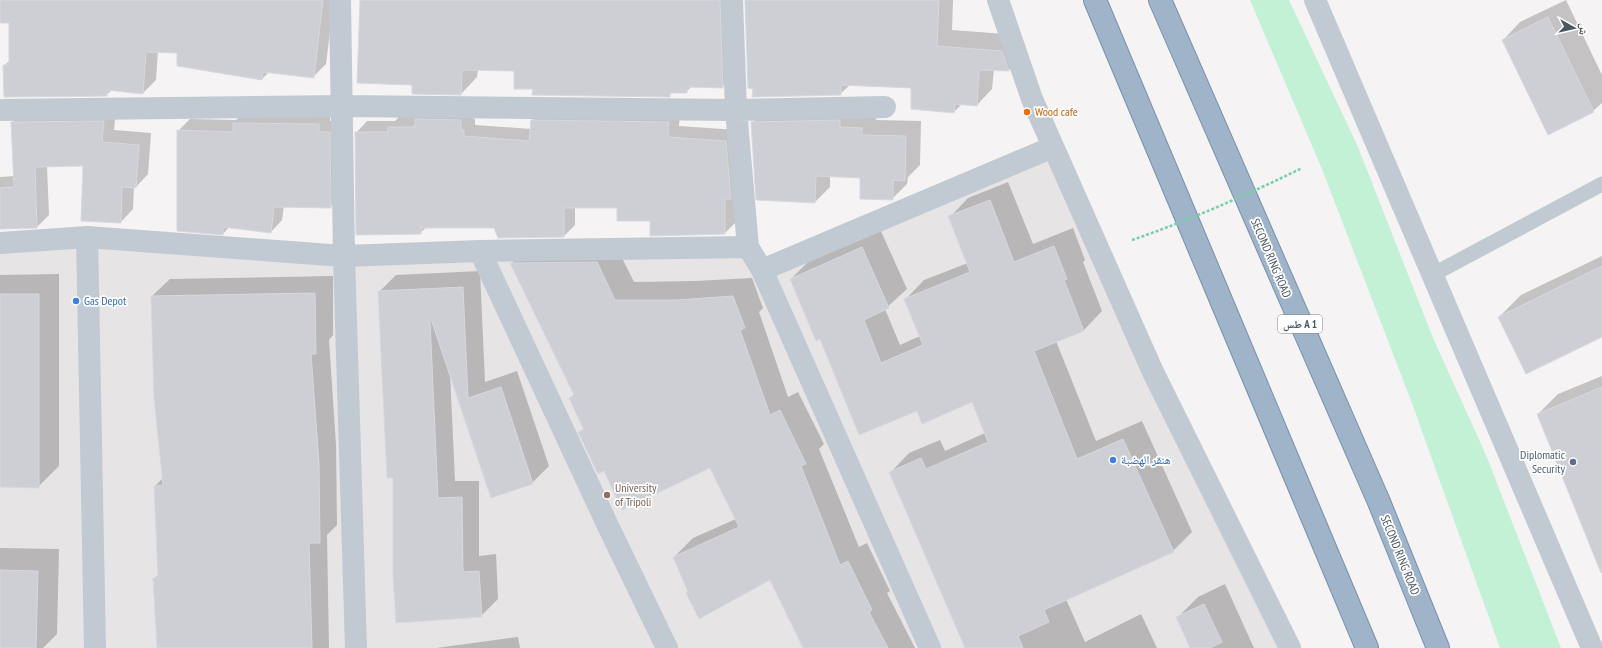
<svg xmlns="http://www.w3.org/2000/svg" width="1602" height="648" font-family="'PT Sans Narrow','Noto Naskh Arabic',sans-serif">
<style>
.education{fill:#e6e4e5}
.green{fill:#c3f1d5}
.shadow{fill:#0003}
.building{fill:#cdcfd5;stroke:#d7d9de}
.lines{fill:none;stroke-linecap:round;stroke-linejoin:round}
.trunk-casing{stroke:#7690ad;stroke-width:24}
.service{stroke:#c1cad2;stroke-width:15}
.minor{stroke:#c1cad2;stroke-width:22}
.trunk{stroke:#9fb4c9;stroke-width:22}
.path-bridge{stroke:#7ad0a6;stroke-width:2.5;stroke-dasharray:3 2;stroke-linecap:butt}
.food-dot{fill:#e8710a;stroke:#fff;stroke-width:1.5}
.shop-dot{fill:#3f7fe0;stroke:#fff;stroke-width:1.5}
.service-dot{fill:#5c6f8a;stroke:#fff;stroke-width:1.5}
.education-dot{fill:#8d6e63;stroke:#fff;stroke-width:1.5}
.labels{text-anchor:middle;stroke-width:3.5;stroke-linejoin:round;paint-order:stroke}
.shield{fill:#fff;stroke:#808990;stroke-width:1}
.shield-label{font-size:11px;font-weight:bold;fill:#4a5661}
.food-label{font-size:12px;fill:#c56008;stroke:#fff;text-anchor:start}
.street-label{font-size:12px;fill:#4a5661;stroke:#fff}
.shop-label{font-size:12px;fill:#366cbe;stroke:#fff;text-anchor:start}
.service-label{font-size:12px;fill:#4e5e75;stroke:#fff;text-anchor:end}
.education-label{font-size:12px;fill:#785e54;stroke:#fff;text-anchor:start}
</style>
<rect width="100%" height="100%" fill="#f5f3f3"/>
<path class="education" d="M 1053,147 L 1290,648 L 0,648 L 0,243 L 344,256 L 748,247 L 762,270 Z"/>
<path class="green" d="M 1250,0 L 1289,0 L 1358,147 L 1433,338 L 1486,455 L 1561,648 L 1500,648 L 1410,398 L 1322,169 Z"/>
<path class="shadow" d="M 0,0 L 334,0 L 326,64 L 313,77 L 269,72 L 262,79 L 178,52 L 158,51 L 156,80 L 143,93 L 112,90 L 106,95 L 4,66 L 10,60 L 10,22 L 0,22 Z
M 361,0 L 736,0 L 739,70 L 722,87 L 692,86 L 686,92 L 673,92 L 669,96 L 534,88 L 515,70 L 478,70 L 477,77 L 461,94 L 413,84 Z
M 745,0 L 953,0 L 952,30 L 1018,35 L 1024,54 L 1009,70 L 994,69 L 992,89 L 977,105 L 962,104 L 954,112 L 912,87 L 850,85 L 840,94 L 754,88 Z
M 1566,0 L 1602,75 L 1602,103 L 1593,111 L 1503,40 L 1520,22 Z
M 767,108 L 877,114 L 876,120 L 921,121 L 920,165 L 908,177 L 907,184 L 892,199 L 861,177 L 830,176 L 830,187 L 815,202 L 752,123 Z
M 116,109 L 114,130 L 151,133 L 148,174 L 136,187 L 134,186 L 133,209 L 121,222 L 84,165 L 47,166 L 49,215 L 37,227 L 0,228 L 0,177 L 15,176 L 12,123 L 24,110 Z
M 472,109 L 472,118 L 475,119 L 475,125 L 531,129 L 532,121 L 543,109 L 680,111 L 679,126 L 737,130 L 736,222 L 725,233 L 651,235 L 651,220 L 618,207 L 575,207 L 575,225 L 564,236 L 494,227 L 427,227 L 420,233 L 356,133 L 367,121 L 395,121 L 400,116 Z
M 246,111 L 330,113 L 330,121 L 341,121 L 342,195 L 330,207 L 284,206 L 282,220 L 271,232 L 230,226 L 223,234 L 178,131 L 190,119 L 236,120 Z
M 1008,182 L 1033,244 L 1073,228 L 1085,260 L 1083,262 L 1102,311 L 1084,330 L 1056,341 L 1096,441 L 1142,421 L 1192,532 L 1173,551 L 1066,599 L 1085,642 L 1141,614 L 1157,648 L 966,648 L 891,472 L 909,453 L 940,440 L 945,451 L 985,433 L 973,401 L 917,410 L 821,338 L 791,279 L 809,261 L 880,229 L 907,289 L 885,309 L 900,345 L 920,336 L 906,299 L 924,280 L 968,263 L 950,217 L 968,198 Z
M 615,244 L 634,282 L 695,281 L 752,278 L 763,308 L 759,312 L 788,397 L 798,392 L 824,444 L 819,449 L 859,547 L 867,543 L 890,591 L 887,593 L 915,648 L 805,648 L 770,579 L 689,591 L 674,557 L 693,538 L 736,519 L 710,467 L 604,470 L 579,433 L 584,428 L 571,398 L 575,394 L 512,263 L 530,245 Z
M 1602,256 L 1602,336 L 1499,317 L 1521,295 Z
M 480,271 L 485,382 L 517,371 L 549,466 L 532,483 L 492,497 L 450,372 L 455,481 L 479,481 L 479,556 L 496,554 L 498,599 L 481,616 L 394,477 L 379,292 L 396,275 Z
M 59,274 L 59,466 L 38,487 L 0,486 L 0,275 Z
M 333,276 L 333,335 L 329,340 L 336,445 L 337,525 L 327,535 L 329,648 L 158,648 L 154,579 L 159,574 L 155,486 L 163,478 L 152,296 L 170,279 Z
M 1602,376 L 1602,572 L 1538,414 L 1558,394 Z
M 0,548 L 59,549 L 57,634 L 43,648 L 0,648 Z
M 1225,584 L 1254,648 L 1191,648 L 1177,618 L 1198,597 Z
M 518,637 L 520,648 L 436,648 Z"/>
<path class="building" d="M 0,0 L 323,0 L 314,78 L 263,72 L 262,80 L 177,66 L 177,53 L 146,52 L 143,94 L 107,90 L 107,96 L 4,97 L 3,65 L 9,65 L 9,23 L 0,23 Z
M 360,0 L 720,0 L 723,88 L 687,87 L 687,93 L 670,93 L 670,97 L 532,95 L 533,89 L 514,89 L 514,71 L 462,70 L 461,95 L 412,94 L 412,85 L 357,83 Z
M 745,0 L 939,0 L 937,46 L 1002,51 L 1009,71 L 979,70 L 977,106 L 955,104 L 954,113 L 911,109 L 911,88 L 841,85 L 841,95 L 752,97 L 753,89 L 748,88 Z
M 1548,17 L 1594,112 L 1548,135 L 1502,40 Z
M 415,119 L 461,120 L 461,130 L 464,130 L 464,136 L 529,141 L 531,120 L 669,122 L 668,137 L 726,141 L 731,199 L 725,199 L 725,234 L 650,236 L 650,221 L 617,221 L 617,208 L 564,208 L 564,237 L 498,238 L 494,228 L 421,228 L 421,234 L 356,235 L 355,132 L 388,132 L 388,127 L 412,127 L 415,126 Z
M 840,120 L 840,127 L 862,128 L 862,135 L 906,136 L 905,181 L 893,180 L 893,200 L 860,199 L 860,178 L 816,176 L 815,203 L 756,200 L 751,122 Z
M 104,121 L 102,142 L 139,145 L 136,188 L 122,187 L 121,223 L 81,221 L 83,166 L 35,167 L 37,228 L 0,229 L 0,188 L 14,187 L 11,122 Z
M 233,123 L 319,124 L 319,132 L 330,132 L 331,208 L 274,207 L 271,233 L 223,227 L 223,235 L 177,231 L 177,130 L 233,132 Z
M 990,200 L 1014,262 L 1054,246 L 1067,279 L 1064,280 L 1084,331 L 1034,351 L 1077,459 L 1123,439 L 1174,552 L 1044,610 L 1049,622 L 1018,636 L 1023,648 L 965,648 L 889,472 L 921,458 L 926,469 L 988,442 L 972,402 L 922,424 L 917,411 L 859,435 L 820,339 L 816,341 L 790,279 L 862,247 L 889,308 L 864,320 L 881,363 L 923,345 L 904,299 L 970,272 L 948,216 Z
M 597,262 L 615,300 L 676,300 L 733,296 L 745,328 L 740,330 L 770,415 L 780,410 L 806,464 L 801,466 L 840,565 L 848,561 L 872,610 L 869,612 L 888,648 L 803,648 L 770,580 L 699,619 L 686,593 L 688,592 L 673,557 L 739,527 L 710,468 L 622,510 L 604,471 L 598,474 L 578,432 L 584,430 L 569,398 L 574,395 L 510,263 Z
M 1602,266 L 1602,337 L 1526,374 L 1498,317 Z
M 463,287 L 468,398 L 501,387 L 533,484 L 491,498 L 431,319 L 430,320 L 438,498 L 462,497 L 463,572 L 479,571 L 482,617 L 396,623 L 393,577 L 393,478 L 387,478 L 378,291 Z
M 315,293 L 316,354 L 311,354 L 319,463 L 320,543 L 309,543 L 312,648 L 157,648 L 153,578 L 158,578 L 154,486 L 163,485 L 154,398 L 151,296 Z
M 0,294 L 39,294 L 39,488 L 0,487 Z
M 1602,387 L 1602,572 L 1601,573 L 1537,414 Z
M 0,570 L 38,571 L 36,648 L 0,648 Z
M 1204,604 L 1222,642 L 1210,648 L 1190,648 L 1176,617 Z"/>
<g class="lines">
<defs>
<path id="trunk" d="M 1095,0 L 1367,648
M 1160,0 L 1379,502 L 1438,648"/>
</defs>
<use href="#trunk" class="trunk-casing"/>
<path class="service" d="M 1432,275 L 1602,184"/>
<path class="minor" d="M 340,0 L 344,256 L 356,648
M 732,0 L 736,110 L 748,247 L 762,270 L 930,648
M 998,0 L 1032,99 L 1153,372 L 1290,648
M 1315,0 L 1592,648
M 0,110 L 343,106 L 736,110 L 885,107
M 87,237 L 95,648
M 0,243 L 87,237 L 344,256 L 480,251 L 748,247
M 480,251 L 608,526 L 667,648
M 762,270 L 1053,147"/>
<use href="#trunk" class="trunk"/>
<path class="path-bridge" d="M 1132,240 C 1190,220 1247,195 1302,168"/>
</g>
<circle class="food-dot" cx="1027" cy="112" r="4"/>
<g class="shop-dot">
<circle cx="76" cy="301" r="4"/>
<circle cx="1113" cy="460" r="4"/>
</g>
<circle class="service-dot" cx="1573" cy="462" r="4"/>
<circle class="education-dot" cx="607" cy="495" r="4"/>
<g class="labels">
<rect class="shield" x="1278" y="315" width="44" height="18" rx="3"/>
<g class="shield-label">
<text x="1300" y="328">طس A 1</text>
</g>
<g class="food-label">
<text x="1035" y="116">Wood cafe</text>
</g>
<g class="street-label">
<text transform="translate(1271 258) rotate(67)" y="4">SECOND RING ROAD</text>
<text transform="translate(1400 555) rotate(68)" y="4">SECOND RING ROAD</text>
</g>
<g class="shop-label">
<text x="84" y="305">Gas Depot</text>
<text x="1121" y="464">هنقر الهضبة</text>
</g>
<g class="service-label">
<text x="1565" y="459">Diplomatic<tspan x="1565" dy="14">Security</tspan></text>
</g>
<g class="education-label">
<text x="615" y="492">University<tspan x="615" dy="14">of Tripoli</tspan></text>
</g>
</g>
<g transform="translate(1574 28) rotate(98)" stroke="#ffffff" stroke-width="3" paint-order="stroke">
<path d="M0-3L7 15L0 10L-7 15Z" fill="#4a5661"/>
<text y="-6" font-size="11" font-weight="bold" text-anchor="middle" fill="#4a5661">ش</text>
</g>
</svg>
